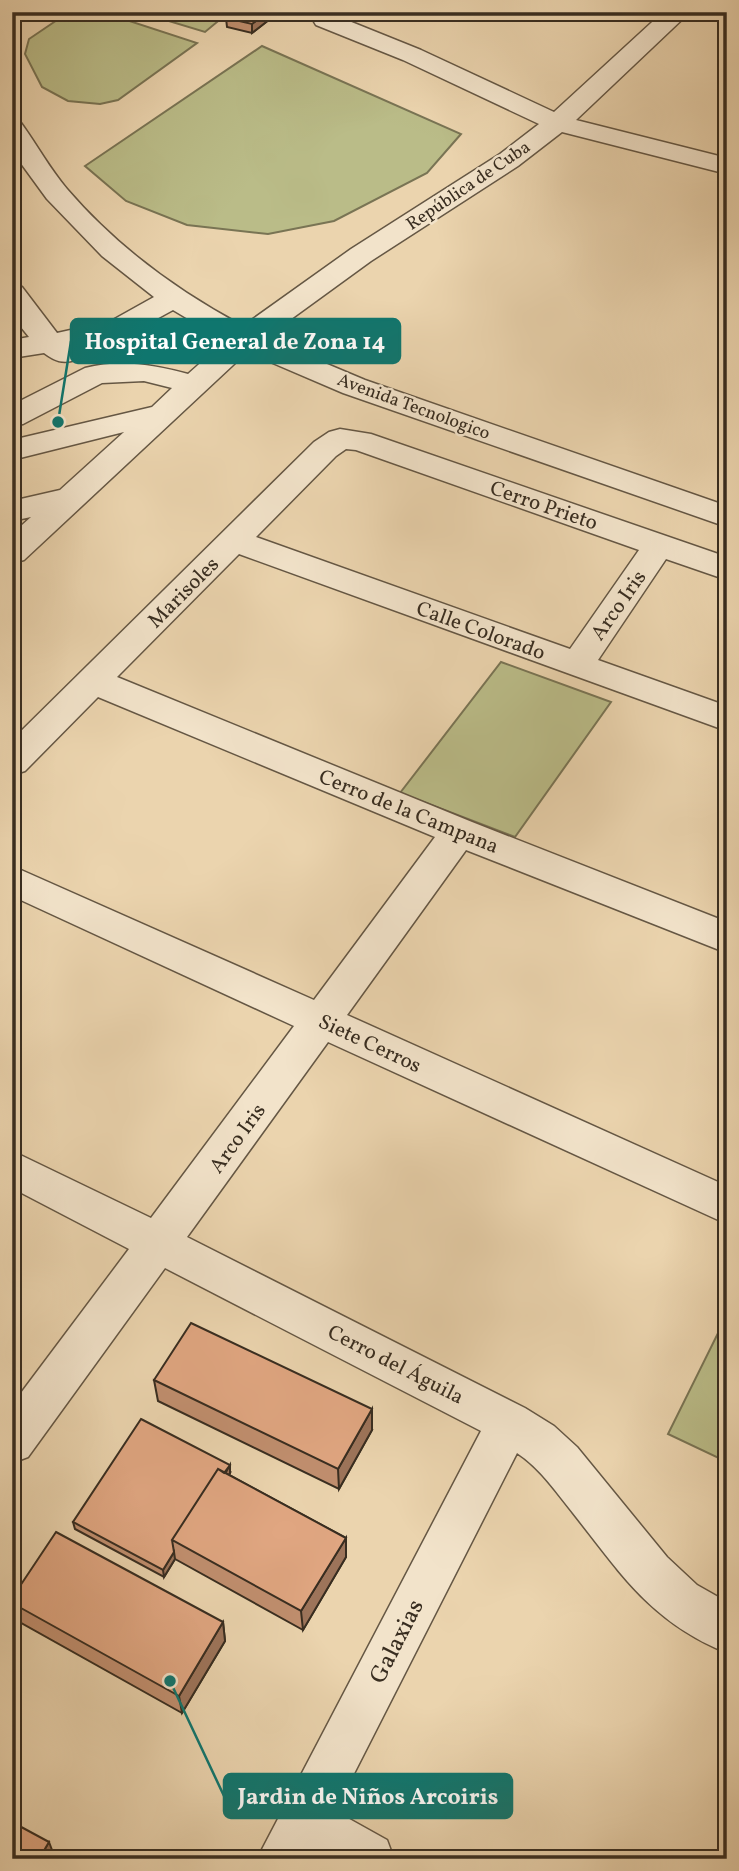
<svg xmlns="http://www.w3.org/2000/svg" width="739" height="1871" font-family="Vollkorn,serif">
<style>
.green{fill:#babc88;stroke:#797454;stroke-width:2}
.lines{fill:none;stroke-linecap:round;stroke-linejoin:round}
.minor-casing{stroke:#655744;stroke-width:3}
.minor{fill:#f2e3ca;fill-rule:evenodd}
.wall{fill:#c18f6f;stroke:#382d20;stroke-width:2}
.shaded-wall{fill:#9d745a;stroke:#382d20;stroke-width:2}
.building{fill:#e0a681;stroke:#382d20;stroke-width:2}
.labels{text-anchor:middle;stroke-width:5;stroke-linejoin:round;paint-order:stroke}
.far-street-label{font-size:18px;fill:#382d20;stroke:#f2e3ca}
.street-label{font-size:21px;fill:#382d20;stroke:#f2e3ca}
.near-street-label{font-size:24px;fill:#382d20;stroke:#f2e3ca}
.leader{fill:none;stroke:#0f766e;stroke-width:2.5}
.callout-dot{fill:#0f766e;stroke:#f2e3ca;stroke-width:2.5}
.callout{fill:#0f766e;stroke:#0f766e;stroke-width:2.5}
.callout-label{font-size:23px;text-anchor:middle;font-weight:bold;fill:#fff}
</style>
<rect width="100%" height="100%" fill="#ebd4ae"/>
<filter id="stains"><feTurbulence type="fractalNoise" baseFrequency=".00286" numOctaves="4"/><feColorMatrix values="0 0 0 0 .2 0 0 0 0 .09 0 0 0 0 .02 0 0 0 .5 -.17"/></filter>
<radialGradient id="worn" r=".72"><stop offset=".6" stop-color="#630" stop-opacity="0"/><stop offset="1" stop-color="#630" stop-opacity=".3"/></radialGradient>
<path class="green" d="M 69,12 L 102,12 L 197,43 L 118,100 L 100,104 L 68,101 L 42,87 L 25,54 L 29,39 Z
M 139,12 L 229,12 L 205,32 Z
M 262,46 L 461,134 L 427,173 L 334,221 L 268,234 L 187,225 L 126,201 L 85,166 Z
M 501,662 L 611,702 L 515,837 L 400,793 Z
M 726,1317 L 727,1317 L 727,1462 L 668,1434 Z"/>
<g class="lines">
<defs>
<path id="minor" d="M 663,12 L 690,12 L 576,120 L 727,158 L 727,174 L 562,132 L 518,166 L 371,261 L 265,338 L 365,380 L 727,506 L 727,527 L 343,393 L 247,352 L 24,560 L 12,563 L 12,534 L 31,517 L 12,521 L 12,501 L 60,490 L 124,432 L 12,460 L 12,440 L 152,407 L 172,388 L 144,381 L 102,383 L 23,424 L 12,426 L 12,405 L 85,368 C 121,359 154,365 188,374 L 225,341 L 173,310 L 131,333 L 75,348 L 80,354 L 76,360 C 62,364 55,361 44,353 L 12,358 L 12,340 L 29,337 L 12,316 L 12,284 L 22,287 L 57,333 L 111,321 L 154,297 L 102,256 L 47,199 L 12,151 L 12,121 L 21,123 C 37,145 50,169 67,189 C 116,246 177,291 243,326 L 351,249 L 500,154 L 539,124 L 403,60 L 316,25 L 313,20 L 316,15 L 325,13 L 334,15 L 421,50 L 554,112 Z
M 340,429 L 371,434 L 727,557 L 727,580 L 666,559 L 598,660 L 727,706 L 727,731 L 239,554 L 117,677 L 472,822 L 727,922 L 727,953 L 466,850 L 347,1015 L 727,1186 L 727,1224 L 328,1042 L 187,1237 L 525,1408 L 554,1426 L 577,1447 L 667,1557 L 697,1585 L 727,1602 L 727,1653 C 651,1622 621,1574 573,1513 C 556,1492 540,1468 517,1453 L 335,1811 L 387,1840 L 394,1859 L 318,1859 L 313,1856 L 311,1859 L 257,1859 L 481,1431 L 165,1268 L 28,1457 L 12,1463 L 12,1405 L 129,1249 L 12,1188 L 12,1151 L 151,1218 L 294,1026 L 12,896 L 12,866 L 314,1000 L 435,837 L 98,697 L 25,771 L 12,775 L 12,740 L 314,442 L 329,432 ZM 346,449 L 356,450 L 639,550 L 570,649 L 256,537 L 336,456 Z"/>
</defs>
<use href="#minor" class="minor-casing"/>
<use href="#minor" class="minor"/>
</g>
<path class="wall" d="M 226,18 L 270,19 L 252,33 L 227,27 Z
M 154,1380 L 372,1430 L 339,1489 L 158,1401 Z
M 230,1473 L 229,1475 L 346,1538 L 346,1557 L 303,1630 L 175,1559 L 164,1577 L 75,1529 L 73,1522 Z
M 12,1598 L 223,1622 L 225,1641 L 182,1713 L 16,1620 L 12,1610 Z"/>
<path class="shaded-wall" d="M 267,12 L 270,12 L 270,19 L 252,33 L 252,24 Z
M 372,1409 L 372,1430 L 339,1489 L 338,1469 Z
M 230,1465 L 230,1473 L 184,1546 Z
M 346,1538 L 346,1557 L 303,1630 L 301,1611 Z
M 174,1552 L 175,1559 L 164,1577 L 163,1570 Z
M 223,1622 L 225,1641 L 182,1713 L 179,1696 Z
M 49,1842 L 55,1858 L 54,1859 L 39,1859 Z"/>
<path class="building" d="M 233,12 L 267,12 L 252,24 L 226,18 Z
M 191,1323 L 372,1409 L 338,1469 L 154,1380 Z
M 141,1419 L 230,1465 L 224,1473 L 218,1469 L 172,1540 L 174,1552 L 163,1570 L 73,1522 Z
M 218,1469 L 346,1538 L 301,1611 L 172,1540 Z
M 56,1532 L 223,1622 L 179,1696 L 12,1603 L 12,1598 Z
M 12,1822 L 49,1842 L 39,1859 L 12,1859 Z"/>
<g class="labels">
<g class="far-street-label">
<text transform="translate(468 185) rotate(-34)" y="6">República de Cuba</text>
<text transform="translate(414 406) rotate(20)" y="6">Avenida Tecnologico</text>
</g>
<g class="street-label">
<text transform="translate(544 505) rotate(19)" y="7">Cerro Prieto</text>
<text transform="translate(183 592) rotate(-45)" y="7">Marisoles</text>
<text transform="translate(618 605) rotate(-55)" y="7">Arco Iris</text>
<text transform="translate(481 630) rotate(20)" y="7">Calle Colorado</text>
<text transform="translate(409 811) rotate(22)" y="7">Cerro de la Campana</text>
<text transform="translate(370 1043) rotate(25)" y="7">Siete Cerros</text>
<text transform="translate(237 1138) rotate(-54)" y="7">Arco Iris</text>
<text transform="translate(396 1364) rotate(27)" y="7">Cerro del Águila</text>
</g>
<g class="near-street-label">
<text transform="translate(396 1641) rotate(-63)" y="8">Galaxias</text>
</g>
</g>
<path class="leader" d="M58 422L71 341M170 1681L224 1796"/>
<g class="callout-dot">
<circle cx="58" cy="422" r="7"/>
<circle cx="170" cy="1681" r="7"/>
</g>
<g class="callout">
<rect x="71" y="319" width="329" height="44" rx="7"/>
<rect x="224" y="1774" width="288" height="44" rx="7"/>
</g>
<g class="callout-label">
<text x="235" y="349">Hospital General de Zona 14</text>
<text x="368" y="1804">Jardin de Niños Arcoiris</text>
</g>
<rect width="739" height="1871" fill="none" stroke="#ebd4ae" stroke-width="42"/>
<rect x="14" y="14" width="711" height="1843" fill="none" stroke="#382d20" stroke-width="3.5"/>
<rect x="21" y="21" width="697" height="1829" fill="none" stroke="#382d20" stroke-width="2"/>
<rect width="100%" height="100%" filter="url(#stains)"/>
<rect width="100%" height="100%" fill="url(#worn)"/>
</svg>
